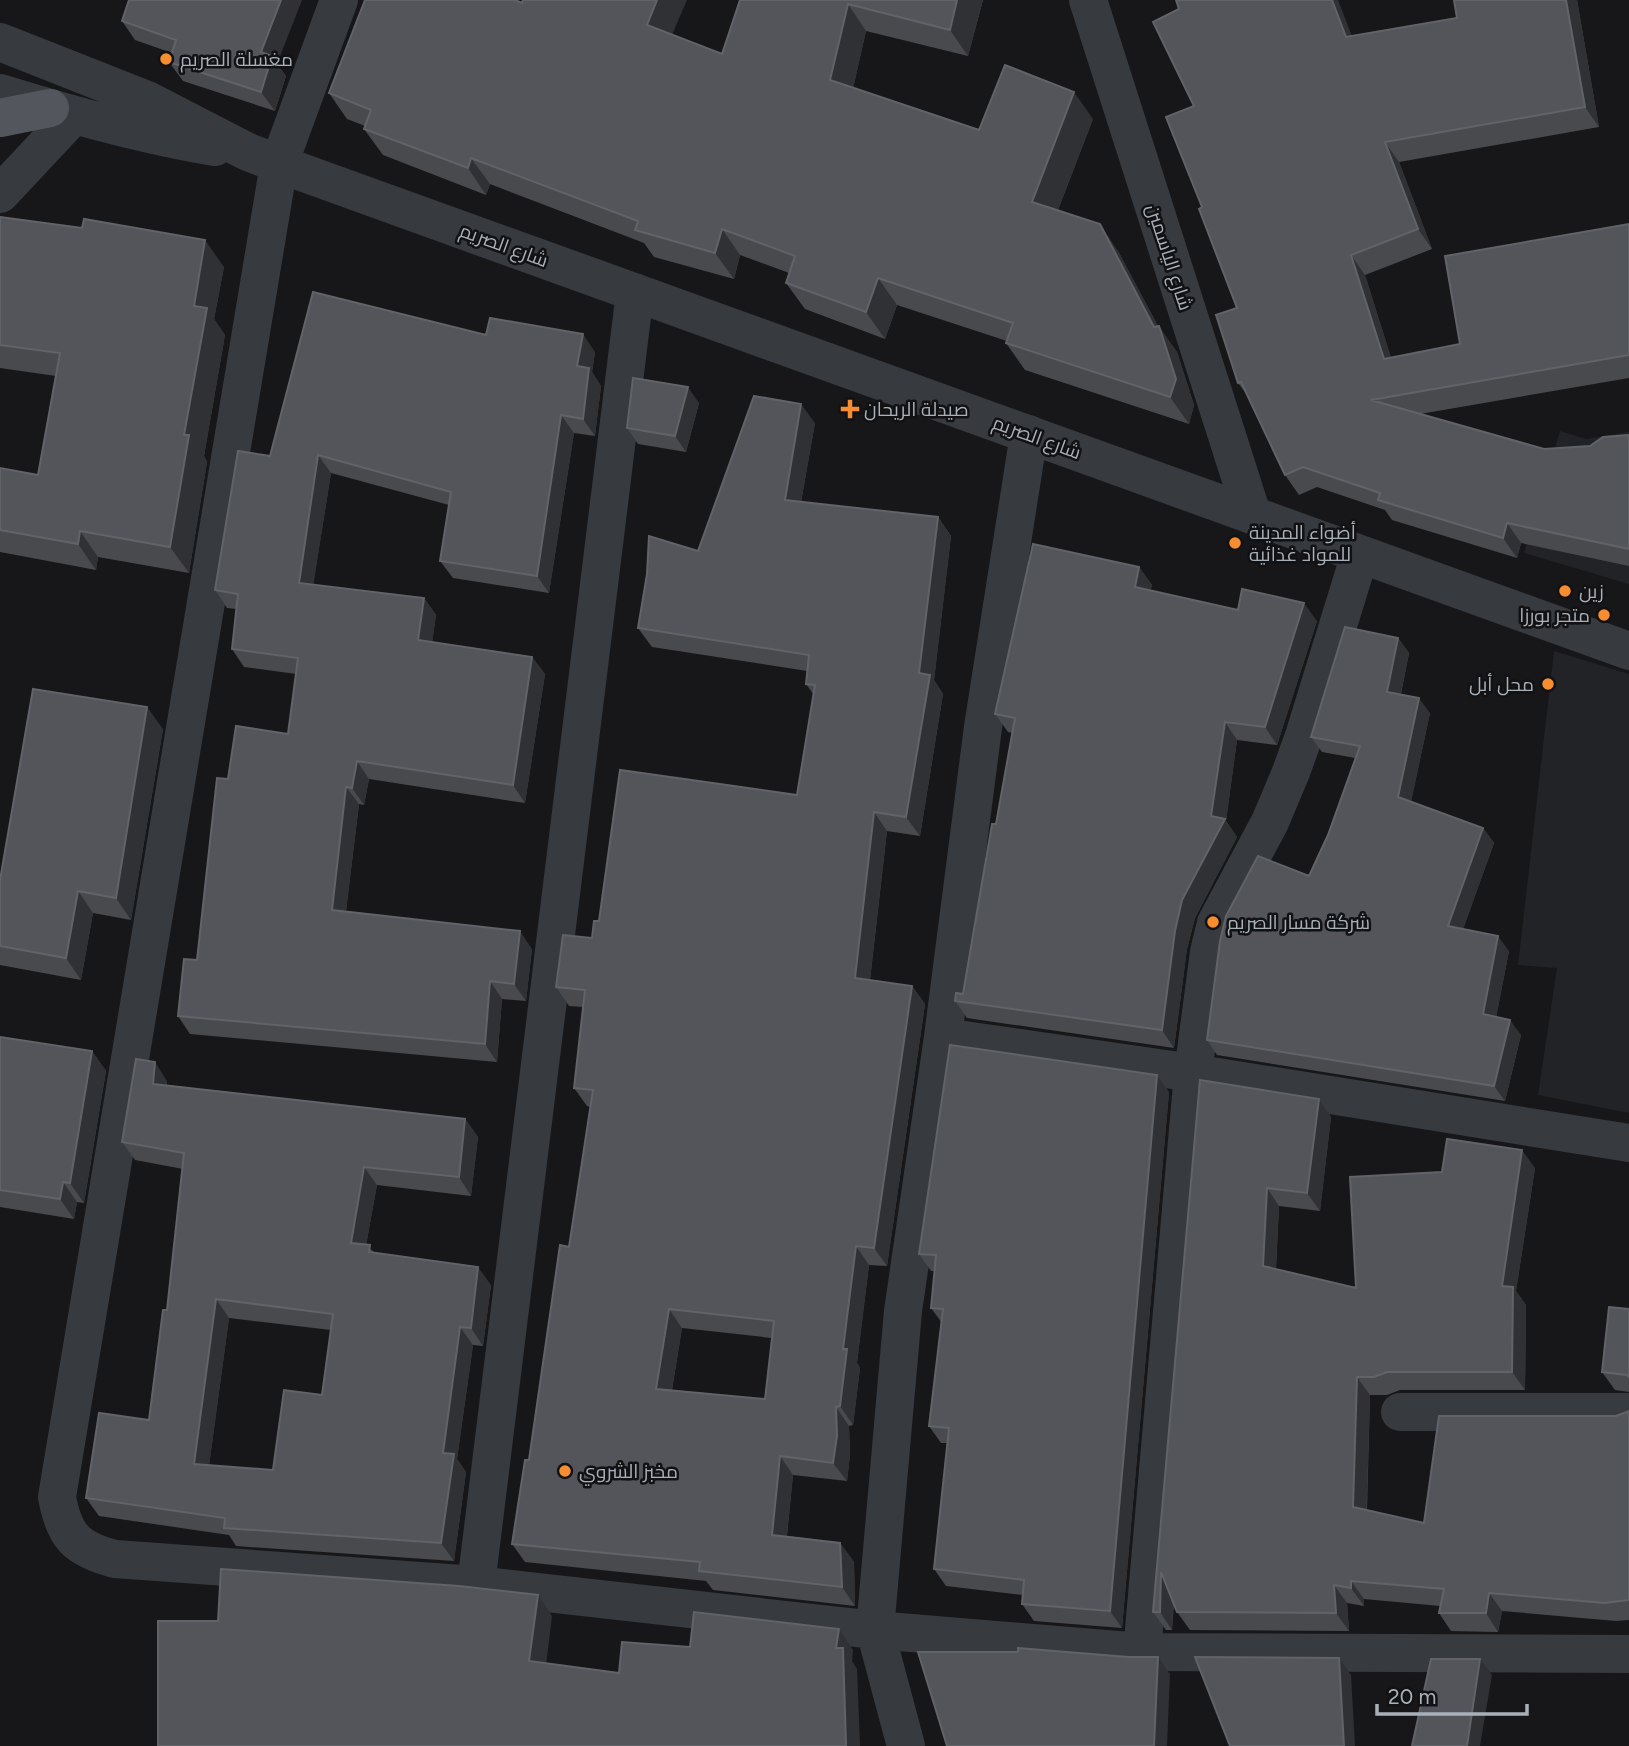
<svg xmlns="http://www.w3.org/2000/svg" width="1629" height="1746" font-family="Figtree,Cairo,sans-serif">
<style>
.built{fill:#222326}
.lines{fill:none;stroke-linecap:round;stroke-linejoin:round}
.minor{stroke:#373a3e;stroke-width:38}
.major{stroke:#53575d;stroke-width:38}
.wall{fill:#484a4e;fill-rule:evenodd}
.shaded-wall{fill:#303134}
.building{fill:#53555a;stroke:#606368;stroke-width:2;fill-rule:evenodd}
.poi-dot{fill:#f68e31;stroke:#121214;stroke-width:2.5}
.labels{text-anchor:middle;stroke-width:5;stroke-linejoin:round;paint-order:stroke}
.poi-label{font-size:19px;fill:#a8b1b9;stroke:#121214;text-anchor:start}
.street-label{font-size:19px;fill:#a8b1b9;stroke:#121214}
</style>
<rect width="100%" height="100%" fill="#171719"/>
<path class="built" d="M 1560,431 L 1586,439 L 1629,432 L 1629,584 L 1524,553 Z
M 1554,651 L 1629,674 L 1629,1113 L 1538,1095 L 1557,968 L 1518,965 Z"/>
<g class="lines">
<path class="minor" d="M 339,0 L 279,164 L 57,1497 C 64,1536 76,1549 115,1559 L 476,1585 L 875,1630 L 1142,1652 L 1629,1654
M 1088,0 L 1252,514
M 0,42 L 147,100 L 248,152 L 279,164 L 1629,651
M 0,93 C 71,115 142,135 215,147
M 0,194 L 73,116
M 943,1037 L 1193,1073 L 1629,1143
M 1400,1412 L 1629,1412
M 476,1585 L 635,292
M 1142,1652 L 1193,1073 L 1209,952 L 1216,923 L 1270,822 L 1291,772 L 1304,736 L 1360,554
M 906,1746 L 875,1630 L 903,1311 L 943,1037 L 983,727 L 1029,434"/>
<path class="major" d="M 0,118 L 50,108"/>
</g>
<path class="wall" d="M 740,0 L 983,0 L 968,56 L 866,31 L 853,88 L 979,130 L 1093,119 L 1058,210 L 1118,251 L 1158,326 L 1177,352 L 1194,405 L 1189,424 L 1025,370 L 1006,343 L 1007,341 L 897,305 L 885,339 L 805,309 L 786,283 L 789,273 L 740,255 L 734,279 L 654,257 L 644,243 L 490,184 L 486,195 L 383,155 L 364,129 L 365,126 L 347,119 L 329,93 L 522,3 L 672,35 L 722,54 Z
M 1577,0 L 1599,127 L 1399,162 L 1432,249 L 1365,275 L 1391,358 L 1460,344 L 1629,224 L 1629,378 L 1420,414 L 1544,449 L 1590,446 L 1629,435 L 1629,566 L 1521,543 L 1517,558 L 1392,520 L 1385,510 L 1317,487 L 1299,495 L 1285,475 L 1249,397 L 1238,383 L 1237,308 L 1202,207 L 1194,106 L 1352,36 Z
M 122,21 L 277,64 L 286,76 L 275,111 L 183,81 L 169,62 L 172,53 L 135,40 Z
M 0,217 L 224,267 L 214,319 L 225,335 L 204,456 L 207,462 L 189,573 L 98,557 L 96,570 L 0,552 L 0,468 L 38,475 L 56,376 L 0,368 Z
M 486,335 L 595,352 L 592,372 L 601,386 L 595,436 L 574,433 L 549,593 L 453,578 L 440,561 L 449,505 L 331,473 L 313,585 L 424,598 L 436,615 L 432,642 L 532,657 L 545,674 L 525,803 L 369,779 L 364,805 L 359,804 L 346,911 L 532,949 L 526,1001 L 502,999 L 497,1062 L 190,1034 L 178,1016 L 197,960 L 228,779 L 288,734 L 296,674 L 244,667 L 232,649 L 236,609 L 227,608 L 215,590 L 270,456 Z
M 699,403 L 686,452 L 638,444 L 627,428 Z
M 815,423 L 801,502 L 938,517 L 951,536 L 934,680 L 943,694 L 920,836 L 887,831 L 870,980 L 912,986 L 925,1004 L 887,1266 L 869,1265 L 857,1363 L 860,1368 L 853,1425 L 849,1426 L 850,1455 L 847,1481 L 793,1475 L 787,1536 L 840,1543 L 854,1562 L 855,1606 L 713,1590 L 706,1581 L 525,1562 L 512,1544 L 529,1460 L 569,1247 L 590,1107 L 587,1106 L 574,1088 L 583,1007 L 569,1006 L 556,987 L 592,938 L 599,921 L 797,795 L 814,695 L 806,684 L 807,671 L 652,647 L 638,628 L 647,574 L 698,551 ZM 682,1328 L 772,1338 L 765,1399 L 672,1390 Z
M 1139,567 L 1152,585 L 1150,591 L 1238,610 L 1317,621 L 1277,745 L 1237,740 L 1226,821 L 1237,837 L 1195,918 L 1187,949 L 1174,1048 L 967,1018 L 955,1001 L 963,994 L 996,824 L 1013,733 L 1008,732 L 995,714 Z
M 1398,638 L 1409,653 L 1401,694 L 1430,713 L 1411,801 L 1483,828 L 1494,843 L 1463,929 L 1509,951 L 1496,1017 L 1521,1035 L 1505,1101 L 1217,1055 L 1207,1040 L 1309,876 L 1328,835 L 1355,758 L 1322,752 L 1311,737 Z
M 163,729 L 131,920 L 93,913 L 81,980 L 0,965 L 0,880 Z
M 0,1037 L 92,1051 L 106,1071 L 84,1203 L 77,1202 L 74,1219 L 0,1207 Z
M 1200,1080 L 1319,1099 L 1331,1117 L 1320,1211 L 1279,1206 L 1276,1269 L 1356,1288 L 1535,1168 L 1516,1291 L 1526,1305 L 1525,1390 L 1400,1390 L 1387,1395 L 1370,1395 L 1367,1510 L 1424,1523 L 1616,1416 L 1629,1411 L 1629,1620 L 1616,1621 L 1502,1611 L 1498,1632 L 1451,1631 L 1439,1613 L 1440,1606 L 1364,1599 L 1364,1606 L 1347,1603 L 1349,1631 L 1190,1630 L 1177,1612 L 1174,1603 L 1172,1630 L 1166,1630 L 1153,1612 Z
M 167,1081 L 167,1085 L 465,1119 L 478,1137 L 471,1196 L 377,1185 L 366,1245 L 375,1253 L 491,1285 L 483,1346 L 473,1345 L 457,1459 L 466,1472 L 454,1561 L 236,1546 L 229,1535 L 99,1516 L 86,1498 L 149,1420 L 167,1310 L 183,1169 L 135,1160 L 122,1142 ZM 229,1318 L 331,1330 L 322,1395 L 273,1470 L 209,1465 Z
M 1169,1092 L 1122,1628 L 1034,1621 L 1022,1604 L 1023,1595 L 946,1586 L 934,1569 L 947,1443 L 941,1443 L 929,1426 L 942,1323 L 931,1308 L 935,1271 L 931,1271 L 919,1254 Z
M 1629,1309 L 1629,1392 L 1615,1390 L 1602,1372 Z"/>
<path class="shaded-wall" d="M 281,0 L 302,0 L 277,64 L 286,76 L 275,111 L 261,92 L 261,52 Z
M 657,0 L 687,0 L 665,51 L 647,25 Z
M 957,0 L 983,0 L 968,56 L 950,30 Z
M 1332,0 L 1338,0 L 1360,57 L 1346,37 Z
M 1566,0 L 1577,0 L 1599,127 L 1585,107 Z
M 848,4 L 866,31 L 849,107 L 830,80 Z
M 1074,92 L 1093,119 L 1051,228 L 1032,202 Z
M 1385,142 L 1399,162 L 1432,249 L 1418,229 Z
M 471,158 L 490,184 L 486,195 L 468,168 Z
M 1100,224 L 1118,251 L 1160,330 L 1159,326 L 1177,352 L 1194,405 L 1189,424 L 1170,397 L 1154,327 Z
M 722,229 L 740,255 L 734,279 L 715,253 Z
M 205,240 L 224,267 L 214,319 L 225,335 L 204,456 L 207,462 L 189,573 L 170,547 L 184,435 L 194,306 Z
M 1351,255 L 1365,275 L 1398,379 L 1384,359 Z
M 878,278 L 897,305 L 885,339 L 866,312 Z
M 583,334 L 595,352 L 592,372 L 601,386 L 595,436 L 583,419 L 577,366 Z
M 688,387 L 699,403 L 686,452 L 675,436 Z
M 801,404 L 815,423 L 798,519 L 785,500 Z
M 561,415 L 574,433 L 549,593 L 537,576 Z
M 318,455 L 331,473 L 311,600 L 299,583 Z
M 938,517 L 951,536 L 934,680 L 943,694 L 920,836 L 906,817 L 919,673 Z
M 1507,523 L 1521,543 L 1517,558 L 1503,538 Z
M 80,531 L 98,557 L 96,570 L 78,544 Z
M 1139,567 L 1152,585 L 1147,605 L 1135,587 Z
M 424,598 L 436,615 L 430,658 L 418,640 Z
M 1304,603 L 1317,621 L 1277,745 L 1265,727 Z
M 1398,638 L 1409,653 L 1398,707 L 1387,692 Z
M 532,657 L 545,674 L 525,803 L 513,785 Z
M 1419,698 L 1430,713 L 1409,812 L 1398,797 Z
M 147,707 L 163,729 L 131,920 L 116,898 Z
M 1225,722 L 1237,740 L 1226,821 L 1237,837 L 1195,918 L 1187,949 L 1174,1048 L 1162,1030 L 1175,931 L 1182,900 L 1211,816 Z
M 357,761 L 369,779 L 364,805 L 352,788 Z
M 346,787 L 359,804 L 344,927 L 332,910 Z
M 874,812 L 887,831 L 868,996 L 855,978 Z
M 1483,828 L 1494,843 L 1459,941 L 1448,926 Z
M 78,891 L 93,913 L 81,980 L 66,958 Z
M 520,931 L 532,949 L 526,1001 L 514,984 Z
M 1498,936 L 1509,951 L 1494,1029 L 1483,1014 Z
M 490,981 L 502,999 L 497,1062 L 485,1044 Z
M 912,986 L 925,1004 L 887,1266 L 874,1248 Z
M 1510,1020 L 1521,1035 L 1505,1101 L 1494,1086 Z
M 92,1051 L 106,1071 L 84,1203 L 70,1183 Z
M 155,1062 L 167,1081 L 165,1102 L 153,1084 Z
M 1157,1075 L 1169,1092 L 1122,1628 L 1110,1611 Z
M 1319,1099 L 1331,1117 L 1320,1211 L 1307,1193 Z
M 465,1119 L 478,1137 L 471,1196 L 459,1177 Z
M 1522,1150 L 1535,1168 L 1516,1291 L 1526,1305 L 1525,1390 L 1512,1372 L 1502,1286 Z
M 364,1167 L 377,1185 L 363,1262 L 351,1243 Z
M 63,1182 L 77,1202 L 74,1219 L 60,1199 Z
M 1267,1188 L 1279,1206 L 1275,1284 L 1263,1266 Z
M 856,1246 L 869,1265 L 857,1363 L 860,1368 L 853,1425 L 840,1406 L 843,1349 Z
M 478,1267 L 491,1285 L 483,1346 L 471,1328 Z
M 216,1299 L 229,1318 L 207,1482 L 194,1464 Z
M 669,1309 L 682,1328 L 669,1407 L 656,1389 Z
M 460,1327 L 473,1345 L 457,1459 L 466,1472 L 454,1561 L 441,1543 L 443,1453 Z
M 1357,1377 L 1370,1395 L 1366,1525 L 1353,1507 Z
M 836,1407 L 849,1426 L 850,1455 L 847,1481 L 833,1463 Z
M 780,1456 L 793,1475 L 785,1553 L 772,1535 Z
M 840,1543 L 854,1562 L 855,1606 L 842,1587 Z
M 1161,1572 L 1174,1590 L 1172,1630 L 1160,1612 Z
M 1351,1581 L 1364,1599 L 1364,1606 L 1351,1588 Z
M 1334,1585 L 1347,1603 L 1349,1631 L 1336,1613 Z
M 1489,1593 L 1502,1611 L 1498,1632 L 1486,1613 Z
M 538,1595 L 552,1616 L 544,1682 L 529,1661 Z
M 839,1629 L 853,1650 L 852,1661 L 857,1669 L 860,1746 L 846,1746 L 836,1648 Z
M 1158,1657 L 1170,1674 L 1167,1746 L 1154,1746 Z
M 1339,1658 L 1351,1675 L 1355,1746 L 1344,1746 Z
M 1480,1659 L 1492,1675 L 1480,1746 L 1467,1746 Z"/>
<path class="building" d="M 129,0 L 281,0 L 261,52 L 272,56 L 261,92 L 169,62 L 176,40 L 122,21 Z
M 365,0 L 515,0 L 522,3 L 523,0 L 657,0 L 647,25 L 722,54 L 740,0 L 957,0 L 950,30 L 848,4 L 830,80 L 979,130 L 1005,65 L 1074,92 L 1032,202 L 1100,224 L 1154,327 L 1159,326 L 1176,379 L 1170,397 L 1006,343 L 1013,323 L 878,278 L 866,312 L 786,283 L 795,256 L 722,229 L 715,253 L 635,230 L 638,221 L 471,158 L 468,168 L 364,129 L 371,110 L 329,93 Z
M 1176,0 L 1332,0 L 1346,37 L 1457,18 L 1454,0 L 1566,0 L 1585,107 L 1385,142 L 1418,229 L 1351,255 L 1384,359 L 1460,344 L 1445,256 L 1629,224 L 1629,355 L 1371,400 L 1544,449 L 1590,446 L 1603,437 L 1629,435 L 1629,549 L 1507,523 L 1503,538 L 1378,500 L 1380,493 L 1303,467 L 1285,475 L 1241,382 L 1238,383 L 1216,315 L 1237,308 L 1199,209 L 1202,207 L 1166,117 L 1194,106 L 1153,22 L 1179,9 Z
M 0,217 L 82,228 L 84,219 L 205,240 L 194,306 L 207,308 L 184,435 L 189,435 L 170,547 L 80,531 L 78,544 L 0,530 L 0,468 L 38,475 L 60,353 L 0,345 Z
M 313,292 L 486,335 L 490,318 L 583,334 L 577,366 L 589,368 L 583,419 L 561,415 L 537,576 L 440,561 L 451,492 L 318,455 L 299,583 L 424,598 L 418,640 L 532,657 L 513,785 L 357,761 L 352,788 L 346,787 L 332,910 L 520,931 L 514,984 L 490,981 L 485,1044 L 178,1016 L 184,959 L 197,960 L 217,778 L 228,779 L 236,726 L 288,734 L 298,658 L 232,649 L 238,594 L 215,590 L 238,451 L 270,456 Z
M 633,378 L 688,387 L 675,436 L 627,428 Z
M 754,396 L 801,404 L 785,500 L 938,517 L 919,673 L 930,675 L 906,817 L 874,812 L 855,978 L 912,986 L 874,1248 L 856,1246 L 843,1349 L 847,1349 L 840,1406 L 836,1407 L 837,1436 L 833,1463 L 780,1456 L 772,1535 L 840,1543 L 842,1587 L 699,1571 L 700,1562 L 512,1544 L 525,1460 L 529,1460 L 560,1245 L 569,1247 L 593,1090 L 574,1088 L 585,990 L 556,987 L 563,935 L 592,938 L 594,921 L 599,921 L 620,770 L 797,795 L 815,685 L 806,684 L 809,655 L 638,628 L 647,574 L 649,536 L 698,551 ZM 669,1309 L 774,1321 L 765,1399 L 656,1389 Z
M 1033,544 L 1139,567 L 1135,587 L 1238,610 L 1242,589 L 1304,603 L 1265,727 L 1225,722 L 1211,816 L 1225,819 L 1182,900 L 1175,931 L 1162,1030 L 955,1001 L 956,993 L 963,994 L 992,824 L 996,824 L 1015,718 L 995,714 Z
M 1345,627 L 1398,638 L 1387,692 L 1419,698 L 1398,797 L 1483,828 L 1448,926 L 1498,936 L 1483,1014 L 1510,1020 L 1494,1086 L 1207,1040 L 1220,941 L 1226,916 L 1258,856 L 1309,876 L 1328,835 L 1360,746 L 1311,737 Z
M 33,689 L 147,707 L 116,898 L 78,891 L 66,958 L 0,946 L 0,880 Z
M 0,1037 L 92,1051 L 70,1183 L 63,1182 L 60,1199 L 0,1190 Z
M 950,1045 L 1157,1075 L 1110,1611 L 1022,1604 L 1024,1580 L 934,1569 L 949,1428 L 929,1426 L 943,1309 L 931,1308 L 936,1255 L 919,1254 Z
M 136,1059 L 155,1062 L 153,1084 L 465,1119 L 459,1177 L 364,1167 L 351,1243 L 370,1245 L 369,1252 L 478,1267 L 471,1328 L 460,1327 L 443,1453 L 454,1454 L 441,1543 L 224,1528 L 225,1518 L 86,1498 L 99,1413 L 149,1420 L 163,1310 L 167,1310 L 184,1153 L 122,1142 ZM 216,1299 L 333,1314 L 322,1395 L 284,1390 L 273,1470 L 194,1464 Z
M 1200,1080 L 1319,1099 L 1307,1193 L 1267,1188 L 1263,1266 L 1356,1288 L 1350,1177 L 1442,1172 L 1447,1139 L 1522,1150 L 1502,1286 L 1513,1287 L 1512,1372 L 1387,1372 L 1374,1377 L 1357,1377 L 1353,1507 L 1424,1523 L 1439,1416 L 1616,1416 L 1629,1411 L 1629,1600 L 1604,1603 L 1489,1593 L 1486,1613 L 1439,1613 L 1444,1589 L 1351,1581 L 1351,1588 L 1334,1585 L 1336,1613 L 1177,1612 L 1161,1572 L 1160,1612 L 1153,1612 Z
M 1609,1307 L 1629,1309 L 1629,1377 L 1627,1375 L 1602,1372 Z
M 221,1569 L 459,1586 L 538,1595 L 529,1661 L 619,1673 L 622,1642 L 690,1647 L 694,1612 L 839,1629 L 836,1648 L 843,1648 L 846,1746 L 158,1746 L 158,1621 L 218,1621 Z
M 1018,1648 L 1128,1657 L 1158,1657 L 1154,1746 L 947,1746 L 918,1652 L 1018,1652 Z
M 1195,1657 L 1339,1658 L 1344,1746 L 1230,1746 Z
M 1431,1659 L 1480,1659 L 1467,1746 L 1412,1746 Z"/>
<g class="poi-dot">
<circle cx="166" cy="59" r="7"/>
<path d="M846.5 398.5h7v7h7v7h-7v7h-7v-7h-7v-7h7z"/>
<circle cx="1235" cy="543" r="7"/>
<circle cx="1565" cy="591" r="7"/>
<circle cx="1604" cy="615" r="7"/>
<circle cx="1548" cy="684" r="7"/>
<circle cx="1213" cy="922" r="7"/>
<circle cx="565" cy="1471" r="7"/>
</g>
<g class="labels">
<g class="poi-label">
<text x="180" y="66">مغسلة الصريم</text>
<text x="864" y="416">صيدلة الريحان</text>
<text x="1249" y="539">أضواء المدينة<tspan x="1249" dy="22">للمواد غذائية</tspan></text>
<text x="1579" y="598">زين</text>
<text x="1590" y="622" text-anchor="end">متجر بورزا</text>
<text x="1534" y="691" text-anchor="end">محل أبل</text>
<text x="1227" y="929">شركة مسار الصريم</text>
<text x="579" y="1478">مخبز الشروي</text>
</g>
<g class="street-label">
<text transform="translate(504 245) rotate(20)" y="7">شارع الصريم</text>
<text transform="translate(1170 257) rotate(72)" y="7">شارع الياسمين</text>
<text transform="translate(1037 437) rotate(20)" y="7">شارع الصريم</text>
</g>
</g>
<path d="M1377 1704v10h150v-10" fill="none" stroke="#a8b1b9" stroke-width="3.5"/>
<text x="1388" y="1704" font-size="21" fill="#a8b1b9" stroke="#121214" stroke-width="5" paint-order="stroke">20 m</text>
</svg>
